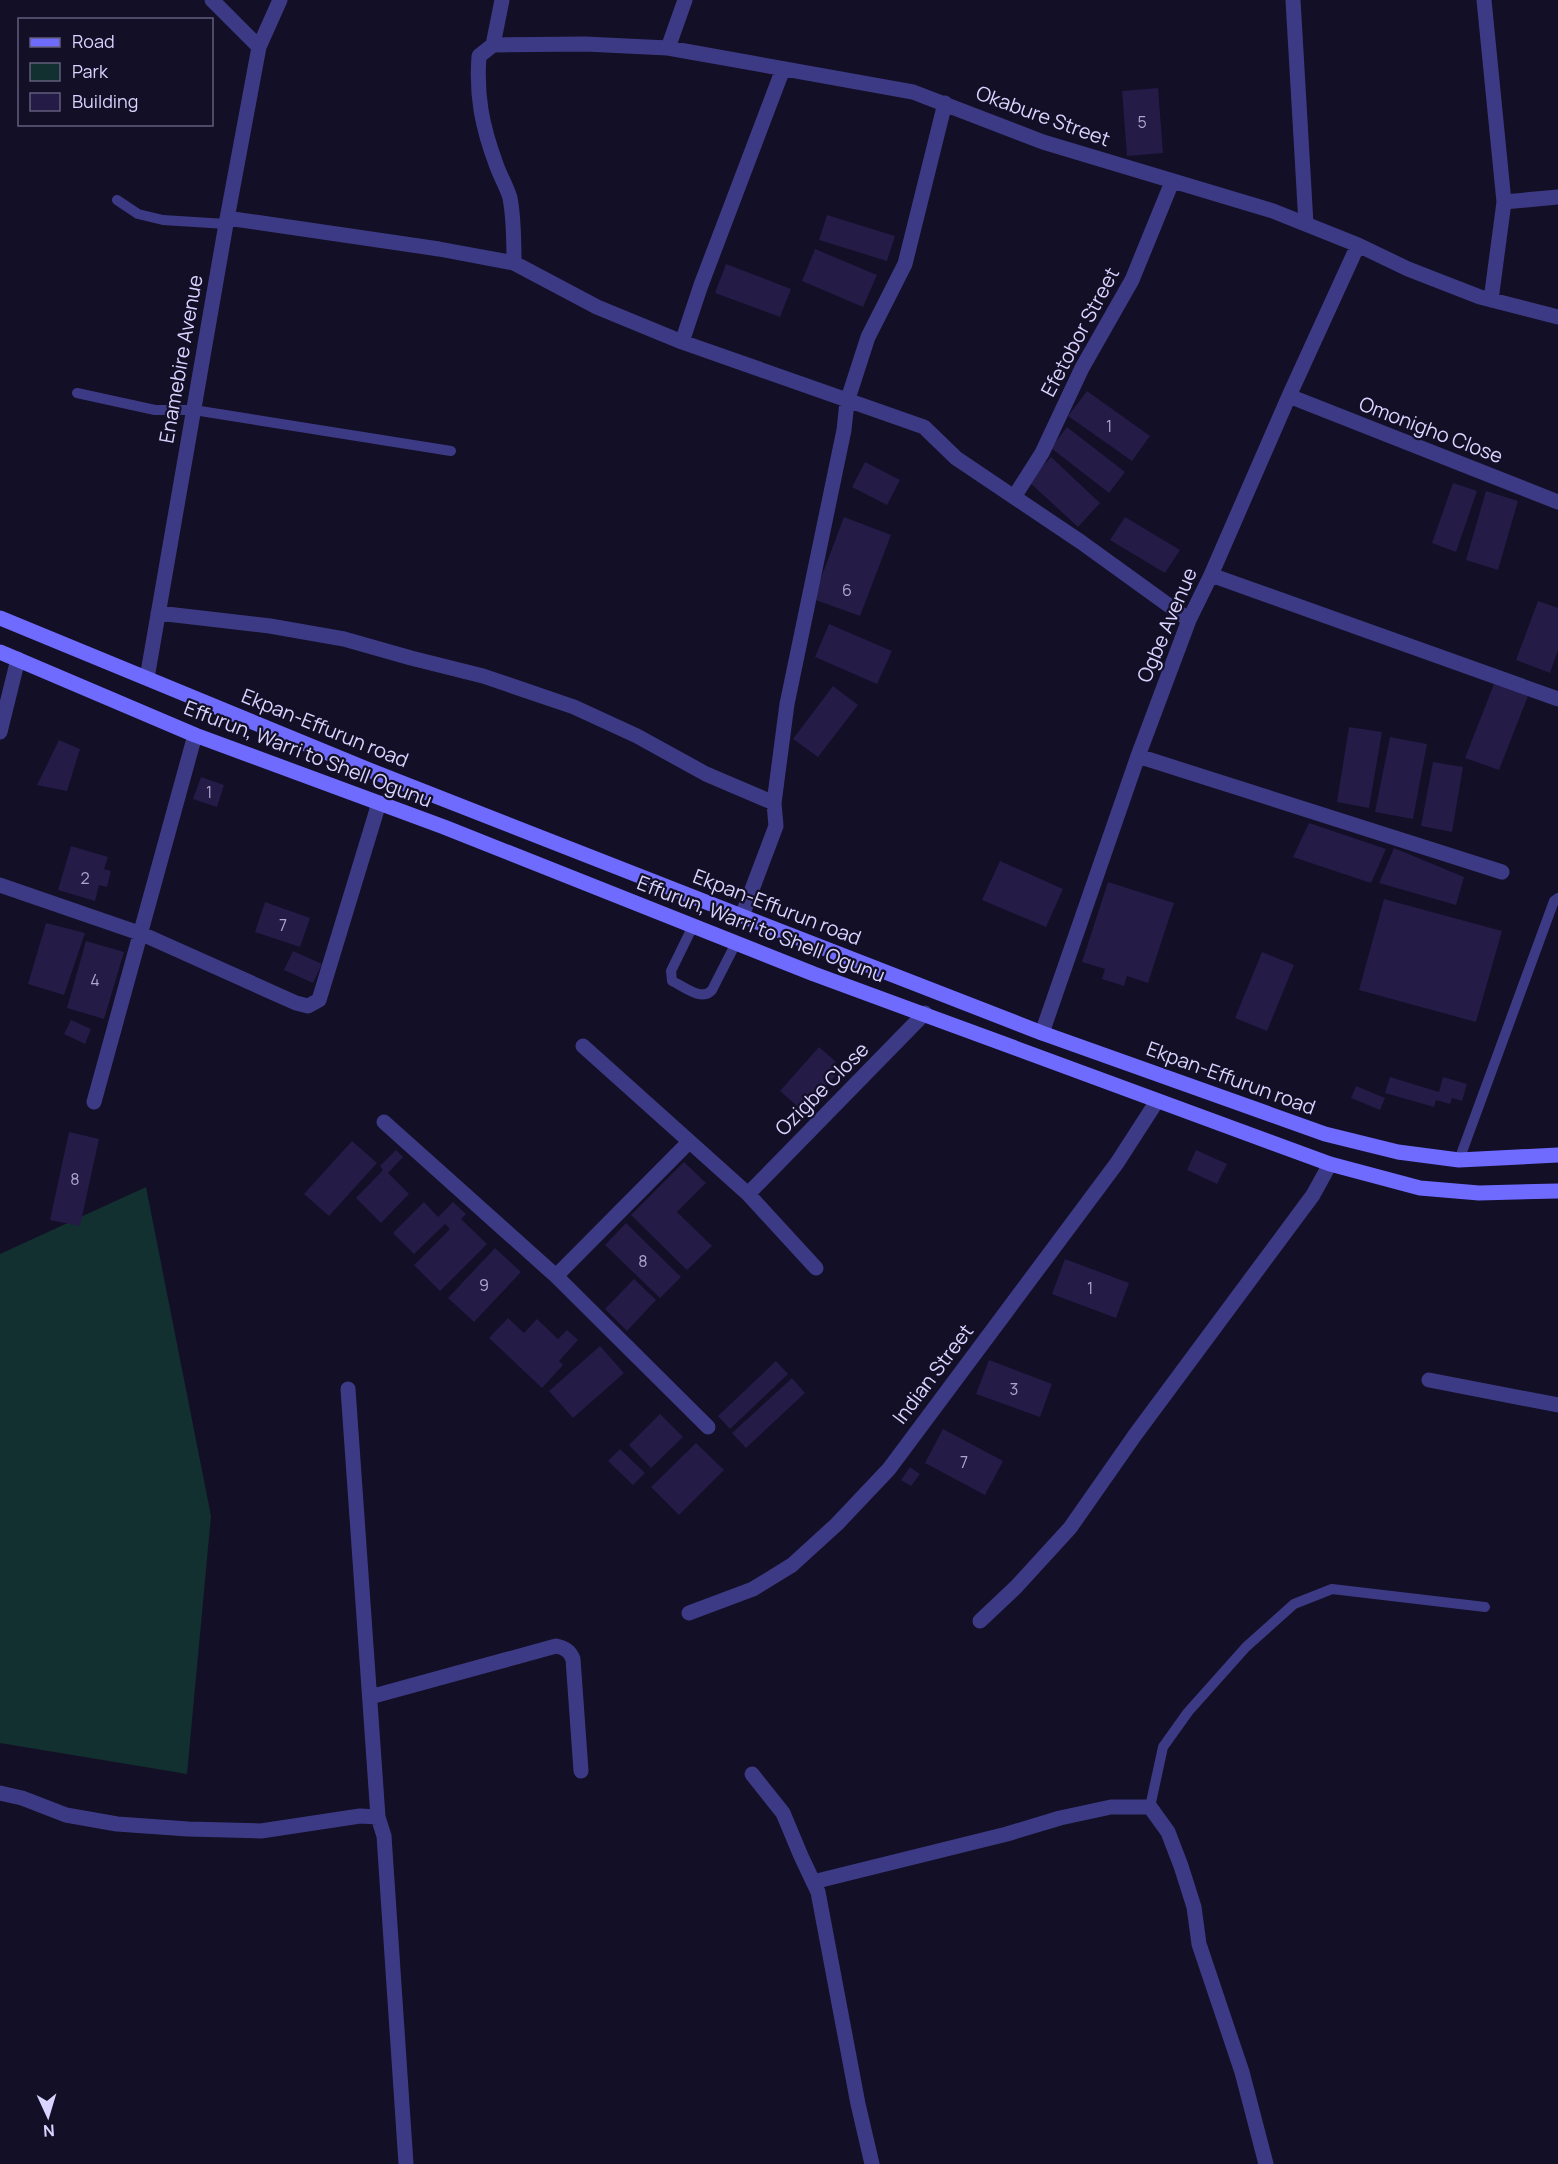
<svg xmlns="http://www.w3.org/2000/svg" width="1558" height="2164" font-family="Manrope,sans-serif">
<style>
.green{fill:#12302f}
.building{fill:#241b47}
.lines{fill:none;stroke-linecap:round;stroke-linejoin:round}
.service{stroke:#3d3a85;stroke-width:10}
.minor{stroke:#3d3a85;stroke-width:15}
.secondary{stroke:#6f6bff;stroke-width:15}
.labels{text-anchor:middle;stroke-width:4.5;stroke-linejoin:round;paint-order:stroke}
.number-label{font-size:16px;fill:#aca6d1}
.street-label{font-size:20px;fill:#d9d4ff;stroke:#130f26}
</style>
<rect width="100%" height="100%" fill="#130f26"/>
<path class="green" d="M 146,1187 L 211,1516 L 187,1774 L 0,1743 L 0,1254 Z"/>
<path class="building" d="M 1158,88 L 1163,153 L 1127,156 L 1122,91 Z
M 827,215 L 895,236 L 887,261 L 819,240 Z
M 815,249 L 877,275 L 863,307 L 802,281 Z
M 726,264 L 791,289 L 780,317 L 715,293 Z
M 1087,391 L 1150,436 L 1132,461 L 1068,416 Z
M 1067,427 L 1125,472 L 1109,493 L 1051,448 Z
M 1051,457 L 1100,503 L 1078,527 L 1028,481 Z
M 865,462 L 900,480 L 887,505 L 852,487 Z
M 1453,483 L 1477,491 L 1456,552 L 1432,543 Z
M 1486,491 L 1518,501 L 1498,570 L 1466,560 Z
M 844,517 L 891,535 L 860,616 L 813,599 Z
M 1125,517 L 1180,550 L 1165,573 L 1110,540 Z
M 1538,601 L 1558,608 L 1558,650 L 1550,673 L 1516,660 Z
M 829,624 L 892,651 L 877,684 L 815,657 Z
M 1494,684 L 1528,696 L 1499,770 L 1465,758 Z
M 833,686 L 858,705 L 818,757 L 793,739 Z
M 1349,727 L 1382,732 L 1369,808 L 1337,802 Z
M 1390,737 L 1427,744 L 1413,819 L 1375,812 Z
M 59,740 L 80,749 L 67,791 L 37,785 Z
M 1433,762 L 1463,767 L 1452,832 L 1421,826 Z
M 201,777 L 224,785 L 217,807 L 193,799 Z
M 1309,823 L 1386,849 L 1371,883 L 1293,857 Z
M 71,846 L 108,857 L 104,869 L 111,871 L 107,887 L 99,885 L 95,901 L 58,890 Z
M 1394,848 L 1464,877 L 1456,905 L 1379,883 Z
M 1000,861 L 1063,889 L 1046,927 L 982,900 Z
M 1108,882 L 1174,903 L 1148,983 L 1127,976 L 1124,986 L 1102,979 L 1105,969 L 1082,962 Z
M 1384,899 L 1502,931 L 1476,1022 L 1359,990 Z
M 265,902 L 310,918 L 300,947 L 255,932 Z
M 46,923 L 85,933 L 64,995 L 28,984 Z
M 86,941 L 124,952 L 104,1019 L 67,1008 Z
M 293,951 L 322,964 L 313,983 L 284,970 Z
M 1262,952 L 1294,965 L 1267,1031 L 1235,1018 Z
M 71,1020 L 91,1029 L 85,1044 L 64,1034 Z
M 819,1047 L 836,1062 L 831,1067 L 838,1073 L 804,1112 L 780,1091 Z
M 1390,1077 L 1439,1092 L 1443,1077 L 1467,1084 L 1462,1101 L 1452,1098 L 1450,1104 L 1436,1100 L 1434,1107 L 1385,1093 Z
M 1356,1086 L 1385,1098 L 1380,1110 L 1351,1098 Z
M 69,1132 L 99,1139 L 80,1226 L 50,1220 Z
M 352,1141 L 377,1163 L 329,1216 L 304,1194 Z
M 396,1150 L 403,1157 L 388,1173 L 409,1194 L 381,1223 L 356,1198 L 383,1170 L 380,1166 Z
M 1196,1150 L 1227,1164 L 1217,1184 L 1187,1170 Z
M 684,1162 L 706,1183 L 677,1212 L 712,1246 L 687,1270 L 631,1215 Z
M 424,1202 L 438,1217 L 453,1202 L 466,1214 L 461,1219 L 487,1244 L 440,1291 L 414,1265 L 450,1229 L 445,1224 L 414,1254 L 393,1233 Z
M 626,1223 L 681,1277 L 660,1298 L 605,1245 Z
M 495,1248 L 521,1272 L 474,1322 L 448,1298 Z
M 1065,1259 L 1129,1283 L 1116,1318 L 1052,1294 Z
M 634,1279 L 656,1300 L 627,1331 L 605,1309 Z
M 508,1318 L 524,1333 L 537,1319 L 558,1339 L 567,1330 L 578,1340 L 559,1361 L 563,1365 L 542,1388 L 489,1338 Z
M 600,1346 L 624,1373 L 573,1418 L 549,1391 Z
M 989,1360 L 1052,1384 L 1040,1417 L 976,1394 Z
M 776,1361 L 788,1374 L 730,1429 L 718,1416 Z
M 792,1378 L 805,1393 L 746,1448 L 732,1433 Z
M 660,1414 L 683,1437 L 651,1468 L 629,1445 Z
M 943,1429 L 1003,1461 L 985,1495 L 925,1463 Z
M 696,1443 L 724,1470 L 679,1515 L 651,1487 Z
M 620,1449 L 645,1473 L 633,1485 L 608,1461 Z
M 910,1467 L 920,1474 L 911,1486 L 901,1480 Z"/>
<g class="lines">
<path class="service" d="M 117,200 L 138,214 L 163,220 L 226,224
M 77,393 L 155,410 L 194,410 L 451,451
M 693,926 L 671,971 L 672,981 C 683,986 702,1002 712,990 L 736,943
M 1459,1160 L 1554,901 L 1558,898
M 1150,1807 L 1163,1747 L 1188,1712 L 1246,1647 L 1294,1604 L 1332,1589 L 1485,1607"/>
<path class="minor" d="M 212,0 L 259,47
M 502,0 L 493,45 L 479,56 C 476,96 482,126 496,164 C 500,176 507,187 510,198 C 514,219 514,242 514,263
M 1293,0 L 1306,224
M 1484,0 L 1504,202 L 1491,300
M 493,45 L 585,44 L 668,48 L 913,92 L 1043,142 L 1273,211 L 1358,245 L 1408,269 L 1480,297 L 1558,317
M 668,48 L 685,0
M 1504,202 L 1558,197
M 227,218 L 439,249 L 514,263 L 597,307 L 682,342 L 924,427 L 956,458 L 1081,542 L 1189,620
M 682,342 L 701,285 L 783,69
M 1289,396 L 1558,502
M 1014,497 L 1042,453 L 1082,368 L 1132,280 L 1172,182
M 1211,575 L 1558,699
M 158,613 L 270,626 L 344,639 L 411,658 L 483,676 L 574,707 L 637,736 L 706,774 L 774,803
M 147,678 L 226,224 L 259,47 L 280,0
M 0,732 L 18,659
M 1138,756 L 1502,872
M 0,885 L 142,934 L 296,1003 L 308,1006 L 319,1000 L 379,803
M 742,916 L 776,826 L 774,803 L 787,704 L 844,430 L 847,402 L 868,337 L 905,264 L 945,103
M 1042,1033 L 1138,756 L 1189,620 L 1211,575 L 1289,396 L 1358,245
M 583,1046 L 748,1194 L 816,1268
M 94,1102 L 195,735
M 384,1122 L 556,1276 L 708,1427
M 748,1194 L 925,1013
M 556,1276 L 689,1142
M 1429,1380 L 1558,1405
M 348,1389 L 378,1817 L 384,1836 L 406,2164
M 689,1613 L 753,1589 L 792,1565 L 837,1524 L 889,1469 L 1117,1163 L 1157,1101
M 980,1621 L 1016,1587 L 1070,1528 L 1135,1435 L 1313,1195 L 1330,1164
M 370,1697 L 556,1646 C 565,1648 570,1651 573,1659 L 581,1771
M 752,1774 L 783,1813 L 801,1856 L 818,1892 L 858,2104 L 872,2164
M 0,1793 L 22,1798 L 66,1815 L 117,1824 L 188,1829 L 261,1831 L 360,1816 L 378,1817
M 813,1882 L 1007,1834 L 1060,1818 L 1111,1807 L 1150,1807 L 1168,1832 L 1181,1866 L 1194,1907 L 1199,1944 L 1242,2072 L 1266,2164"/>
<path class="secondary" d="M 0,618 L 369,770 L 803,940 L 1042,1033 L 1325,1134 L 1398,1152 L 1459,1160 L 1558,1155
M 0,652 L 195,735 L 444,827 L 814,974 L 1330,1164 L 1420,1188 L 1479,1193 L 1558,1191"/>
</g>
<g class="labels">
<g class="number-label">
<text x="1142" y="128">5</text>
<text x="1109" y="432">1</text>
<text x="847" y="596">6</text>
<text x="209" y="798">1</text>
<text x="85" y="884">2</text>
<text x="283" y="931">7</text>
<text x="95" y="986">4</text>
<text x="75" y="1185">8</text>
<text x="643" y="1267">8</text>
<text x="484" y="1291">9</text>
<text x="1090" y="1294">1</text>
<text x="1014" y="1395">3</text>
<text x="964" y="1468">7</text>
</g>
<g class="street-label">
<text transform="translate(1043 116) rotate(20)" y="7">Okabure Street</text>
<text transform="translate(1080 332) rotate(-62)" y="7">Efetobor Street</text>
<text transform="translate(181 359) rotate(-80)" y="7">Enamebire Avenue</text>
<text transform="translate(1431 430) rotate(21)" y="7">Omonigho Close</text>
<text transform="translate(1167 625) rotate(-67)" y="7">Ogbe Avenue</text>
<text transform="translate(325 728) rotate(22)" y="7">Ekpan-Effurun road</text>
<text transform="translate(308 754) rotate(21)" y="7">Effurun, Warri to Shell Ogunu</text>
<text transform="translate(777 907) rotate(21)" y="7">Ekpan-Effurun road</text>
<text transform="translate(761 929) rotate(21)" y="7">Effurun, Warri to Shell Ogunu</text>
<text transform="translate(1231 1078) rotate(20)" y="7">Ekpan-Effurun road</text>
<text transform="translate(822 1089) rotate(-45)" y="7">Ozigbe Close</text>
<text transform="translate(933 1374) rotate(-53)" y="7">Indian Street</text>
</g>
</g>
<rect x="18" y="18" width="195" height="108" fill="#130f26" stroke="#625e7d" stroke-width="1.5"/>
<rect x="30" y="38" width="30" height="9" fill="#6f6bff" stroke="#625e7d" stroke-width="1.5"/>
<text x="72" y="48" font-size="18" fill="#d9d4ff">Road</text>
<rect x="30" y="63" width="30" height="18" fill="#12302f" stroke="#625e7d" stroke-width="1.5"/>
<text x="72" y="78" font-size="18" fill="#d9d4ff">Park</text>
<rect x="30" y="93" width="30" height="18" fill="#241b47" stroke="#625e7d" stroke-width="1.5"/>
<text x="72" y="108" font-size="18" fill="#d9d4ff">Building</text>
<g transform="translate(48 2116) rotate(176)" stroke="#130f26" stroke-width="4.5" paint-order="stroke">
<path d="M0-4.5L10 22L0 15L-10 22Z" fill="#d9d4ff"/>
<text y="-9" font-size="16" font-weight="bold" text-anchor="middle" fill="#d9d4ff">N</text>
</g>
</svg>
